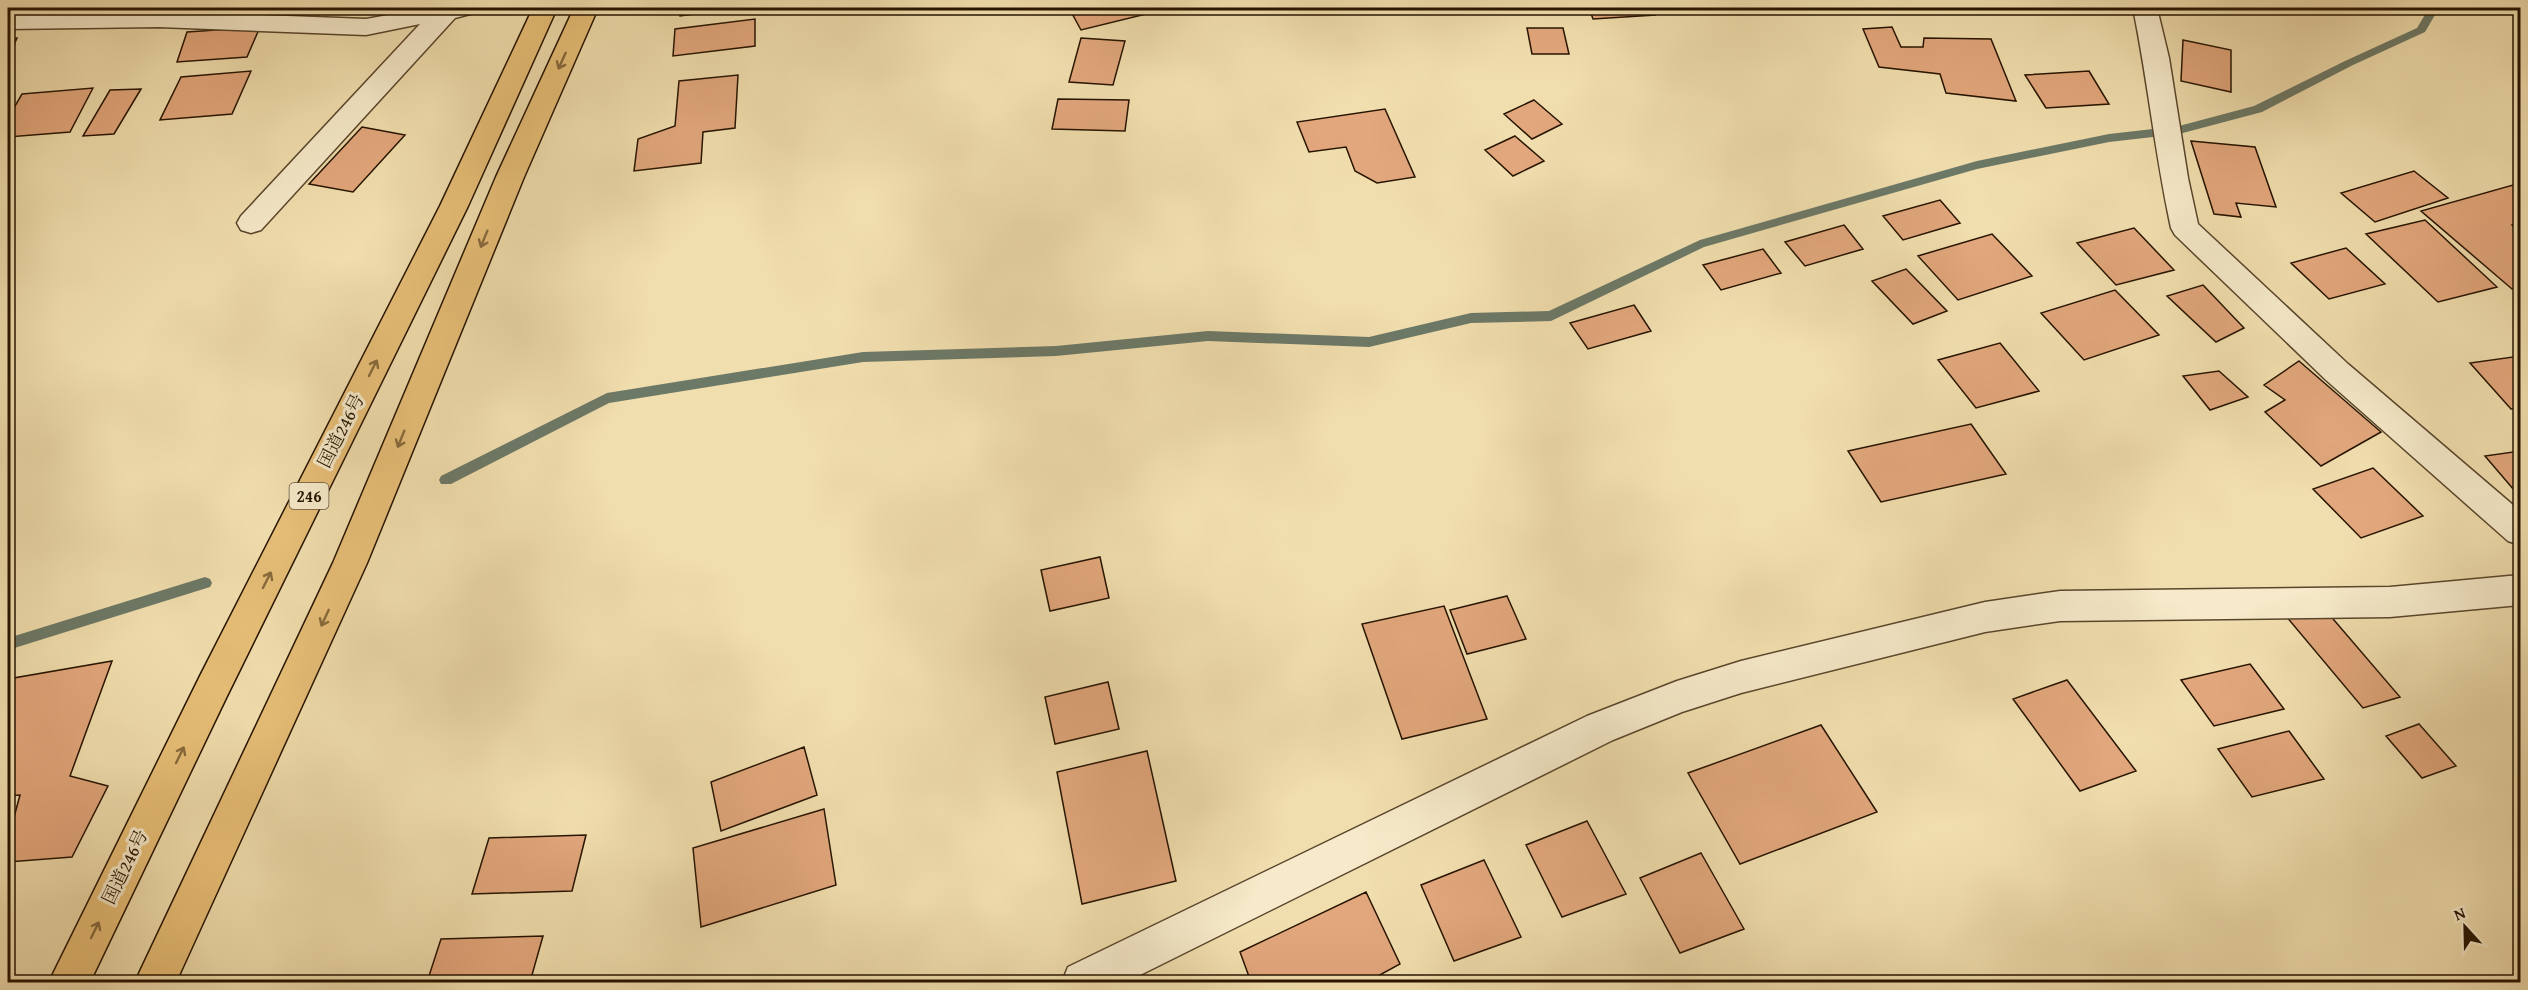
<svg xmlns="http://www.w3.org/2000/svg" width="2528" height="990" font-family="'Gentium Book Plus','Noto Serif JP',serif">
<style>
.lines{fill:none;stroke-linecap:round;stroke-linejoin:round}
.stream{fill:#6c7967;fill-rule:evenodd}
.building{fill:#e2a77c;stroke:#261400;stroke-width:1.5}
.minor-casing{stroke:#59462c;stroke-width:3}
.tertiary-casing{stroke:#59462c;stroke-width:3}
.trunk-casing{stroke:#261400;stroke-width:3}
.minor{fill:#f6eaca;fill-rule:evenodd}
.tertiary{fill:#f6eaca;fill-rule:evenodd}
.trunk{fill:#e8bf77;fill-rule:evenodd}
.oneway{stroke:#876a3c}
.labels{text-anchor:middle;stroke-width:6;stroke-linejoin:round;paint-order:stroke}
.shield{fill:#f6eaca;stroke:#64543d;stroke-width:1.5}
.shield-label{font-size:16px;font-weight:bold;fill:#261400}
.street-label{font-size:18px;fill:#261400;stroke:#f6eaca}
</style>
<rect width="100%" height="100%" fill="#f1deae"/>
<filter id="stains"><feTurbulence type="fractalNoise" baseFrequency=".00333" numOctaves="4"/><feColorMatrix values="0 0 0 0 .2 0 0 0 0 .09 0 0 0 0 .02 0 0 0 .5 -.17"/></filter>
<radialGradient id="worn" r=".72"><stop offset=".6" stop-color="#630" stop-opacity="0"/><stop offset="1" stop-color="#630" stop-opacity=".3"/></radialGradient>
<g class="lines">
<path class="stream" d="M 2429,8 L 2439,8 L 2425,32 L 2353,65 L 2262,112 L 2179,134 L 2109,142 L 1977,169 L 1704,247 L 1551,321 L 1471,323 L 1369,347 L 1208,341 L 1056,356 L 863,362 L 609,403 L 451,484 L 441,484 L 439,480 L 441,476 L 607,393 L 863,352 L 1056,346 L 1208,331 L 1369,337 L 1471,313 L 1549,311 L 1700,240 L 1977,161 L 2109,134 L 2179,126 L 2254,106 L 2345,61 L 2417,28 Z
M 205,577 L 210,579 L 212,583 L 210,587 L 8,650 L 8,638 Z"/>
</g>
<path class="building" d="M 678,8 L 740,8 L 680,16 Z
M 1069,8 L 1142,8 L 1146,14 L 1081,30 Z
M 1589,8 L 1652,8 L 1655,15 L 1593,19 Z
M 755,19 L 755,46 L 673,56 L 675,29 Z
M 260,27 L 247,57 L 177,62 L 187,32 Z
M 1892,27 L 1901,47 L 1923,47 L 1924,38 L 1991,39 L 2016,101 L 1946,93 L 1940,74 L 1879,67 L 1863,29 Z
M 1527,28 L 1563,28 L 1569,54 L 1532,54 Z
M 17,38 L 8,59 L 8,40 Z
M 1081,38 L 1125,41 L 1113,85 L 1069,82 Z
M 2183,40 L 2231,50 L 2231,92 L 2181,81 Z
M 251,71 L 232,114 L 160,120 L 181,77 Z
M 2089,71 L 2109,104 L 2046,108 L 2025,75 Z
M 738,75 L 735,128 L 703,132 L 701,163 L 634,171 L 638,139 L 675,126 L 679,81 Z
M 93,88 L 70,132 L 8,137 L 8,118 L 22,94 Z
M 141,89 L 114,134 L 83,136 L 110,90 Z
M 1058,99 L 1129,100 L 1125,131 L 1052,129 Z
M 1534,100 L 1562,124 L 1532,139 L 1504,114 Z
M 1385,109 L 1415,177 L 1377,183 L 1355,171 L 1346,147 L 1309,152 L 1297,122 Z
M 362,127 L 405,135 L 353,192 L 309,184 Z
M 1515,136 L 1544,161 L 1513,176 L 1485,150 Z
M 2191,141 L 2255,147 L 2276,207 L 2236,203 L 2241,217 L 2214,214 Z
M 2414,171 L 2448,198 L 2375,222 L 2341,193 Z
M 2513,185 L 2520,191 L 2520,222 L 2512,225 L 2520,232 L 2520,286 L 2512,289 L 2421,211 Z
M 1940,200 L 1960,223 L 1903,240 L 1883,216 Z
M 2425,220 L 2497,287 L 2438,302 L 2366,234 Z
M 1844,225 L 1863,249 L 1805,266 L 1785,242 Z
M 2134,228 L 2174,270 L 2116,285 L 2077,243 Z
M 1992,234 L 2032,276 L 1958,300 L 1918,256 Z
M 2346,248 L 2385,284 L 2329,299 L 2291,263 Z
M 1763,249 L 1781,273 L 1721,290 L 1703,265 Z
M 1906,269 L 1947,311 L 1913,324 L 1872,281 Z
M 2203,285 L 2244,328 L 2216,342 L 2167,296 Z
M 2115,290 L 2159,335 L 2084,360 L 2041,313 Z
M 1634,305 L 1651,331 L 1588,349 L 1570,323 Z
M 2000,343 L 2039,391 L 1976,408 L 1938,360 Z
M 2520,356 L 2520,408 L 2511,409 L 2470,363 Z
M 2299,361 L 2381,432 L 2321,466 L 2265,412 L 2285,400 L 2264,385 Z
M 2219,371 L 2248,397 L 2210,410 L 2183,376 Z
M 1971,424 L 2006,474 L 1881,502 L 1848,451 Z
M 2520,451 L 2520,497 L 2485,456 Z
M 2373,468 L 2423,516 L 2361,538 L 2313,489 Z
M 1100,557 L 1109,598 L 1050,611 L 1041,570 Z
M 2310,592 L 2400,697 L 2363,708 L 2275,603 Z
M 1507,596 L 1526,639 L 1467,654 L 1450,610 Z
M 1444,606 L 1487,719 L 1402,739 L 1362,624 Z
M 112,661 L 70,776 L 108,786 L 72,857 L 8,862 L 8,839 L 20,795 L 8,796 L 8,679 Z
M 2250,664 L 2284,709 L 2214,726 L 2181,680 Z
M 2067,680 L 2136,771 L 2080,791 L 2013,699 Z
M 1108,682 L 1119,729 L 1055,744 L 1045,697 Z
M 2419,724 L 2456,766 L 2422,778 L 2386,736 Z
M 1821,725 L 1877,812 L 1740,864 L 1688,773 Z
M 2289,731 L 2324,779 L 2252,797 L 2218,749 Z
M 804,747 L 817,795 L 721,831 L 711,782 Z
M 1147,751 L 1176,881 L 1082,904 L 1057,772 Z
M 824,809 L 836,885 L 701,927 L 693,848 Z
M 1587,821 L 1626,894 L 1562,917 L 1526,845 Z
M 586,835 L 572,891 L 472,894 L 489,838 Z
M 1701,853 L 1744,929 L 1680,953 L 1640,878 Z
M 1484,860 L 1521,937 L 1454,961 L 1421,885 Z
M 1366,892 L 1400,964 L 1367,982 L 1251,982 L 1240,952 Z
M 543,936 L 530,982 L 427,982 L 441,939 Z"/>
<g class="lines">
<defs>
<path id="minor" d="M 427,8 L 477,8 L 474,13 L 455,18 L 261,230 L 251,233 L 241,230 L 237,223 L 241,216 L 420,24 L 366,35 L 159,27 L 8,29 L 8,13 L 159,11 L 366,19 Z"/>
<path id="tertiary" d="M 2133,8 L 2157,8 L 2169,58 L 2188,178 L 2198,224 L 2348,364 L 2520,511 L 2520,545 L 2508,541 L 2326,380 L 2175,235 L 2171,228 C 2155,155 2148,81 2133,8 Z
M 2520,575 L 2520,605 L 2390,617 L 2060,621 L 1985,632 L 1741,693 L 1682,712 L 1613,740 L 1126,982 L 1062,982 L 1068,967 L 1587,716 L 1677,681 L 1741,661 L 1985,602 L 2060,591 L 2390,587 Z"/>
<path id="trunk" d="M 533,8 L 557,8 L 468,206 L 226,698 L 90,982 L 49,982 L 200,676 L 440,206 Z
M 574,8 L 598,8 L 524,177 L 367,563 L 176,982 L 135,982 L 333,563 L 496,177 Z"/>
</defs>
<use href="#minor" class="minor-casing"/>
<use href="#tertiary" class="tertiary-casing"/>
<use href="#trunk" class="trunk-casing"/>
<use href="#minor" class="minor"/>
<use href="#tertiary" class="tertiary"/>
<use href="#trunk" class="trunk"/>
</g>
<defs><path id="oneway-shaft" d="M-6 0H5M1.5-3L5.5 0L1.5 3" fill="none" stroke-width="1.6" stroke-linecap="round" stroke-linejoin="round" transform="scale(1.5)"/></defs>
<g class="oneway">
<use href="#oneway-shaft" transform="translate(562 61) rotate(114)"/>
<use href="#oneway-shaft" transform="translate(484 239) rotate(112)"/>
<use href="#oneway-shaft" transform="translate(373 368) rotate(-63)"/>
<use href="#oneway-shaft" transform="translate(401 439) rotate(112)"/>
<use href="#oneway-shaft" transform="translate(267 580) rotate(-63)"/>
<use href="#oneway-shaft" transform="translate(325 618) rotate(115)"/>
<use href="#oneway-shaft" transform="translate(180 755) rotate(-64)"/>
<use href="#oneway-shaft" transform="translate(95 930) rotate(-64)"/>
</g>
<g class="labels">
<rect class="shield" x="289.5" y="483" width="39" height="26" rx="4.5"/>
<g class="shield-label">
<text x="309" y="502">246</text>
</g>
<g class="street-label">
<text transform="translate(341 431) rotate(-63)" y="6">国道246号</text>
<text transform="translate(125 867) rotate(-64)" y="6">国道246号</text>
</g>
</g>
<rect width="2528" height="990" fill="none" stroke="#f1deae" stroke-width="30"/>
<rect x="9" y="9" width="2510" height="972" fill="none" stroke="#261400" stroke-width="3"/>
<rect x="15" y="15" width="2498" height="960" fill="none" stroke="#261400" stroke-width="1.5"/>
<g transform="translate(2465 927) rotate(338)" stroke="#f6eaca" stroke-width="4.5" paint-order="stroke">
<path d="M0-4.5L10 22L0 15L-10 22Z" fill="#261400"/>
<text y="-9" font-size="16" font-weight="bold" text-anchor="middle" fill="#261400">N</text>
</g>
<rect width="100%" height="100%" filter="url(#stains)"/>
<rect width="100%" height="100%" fill="url(#worn)"/>
</svg>
